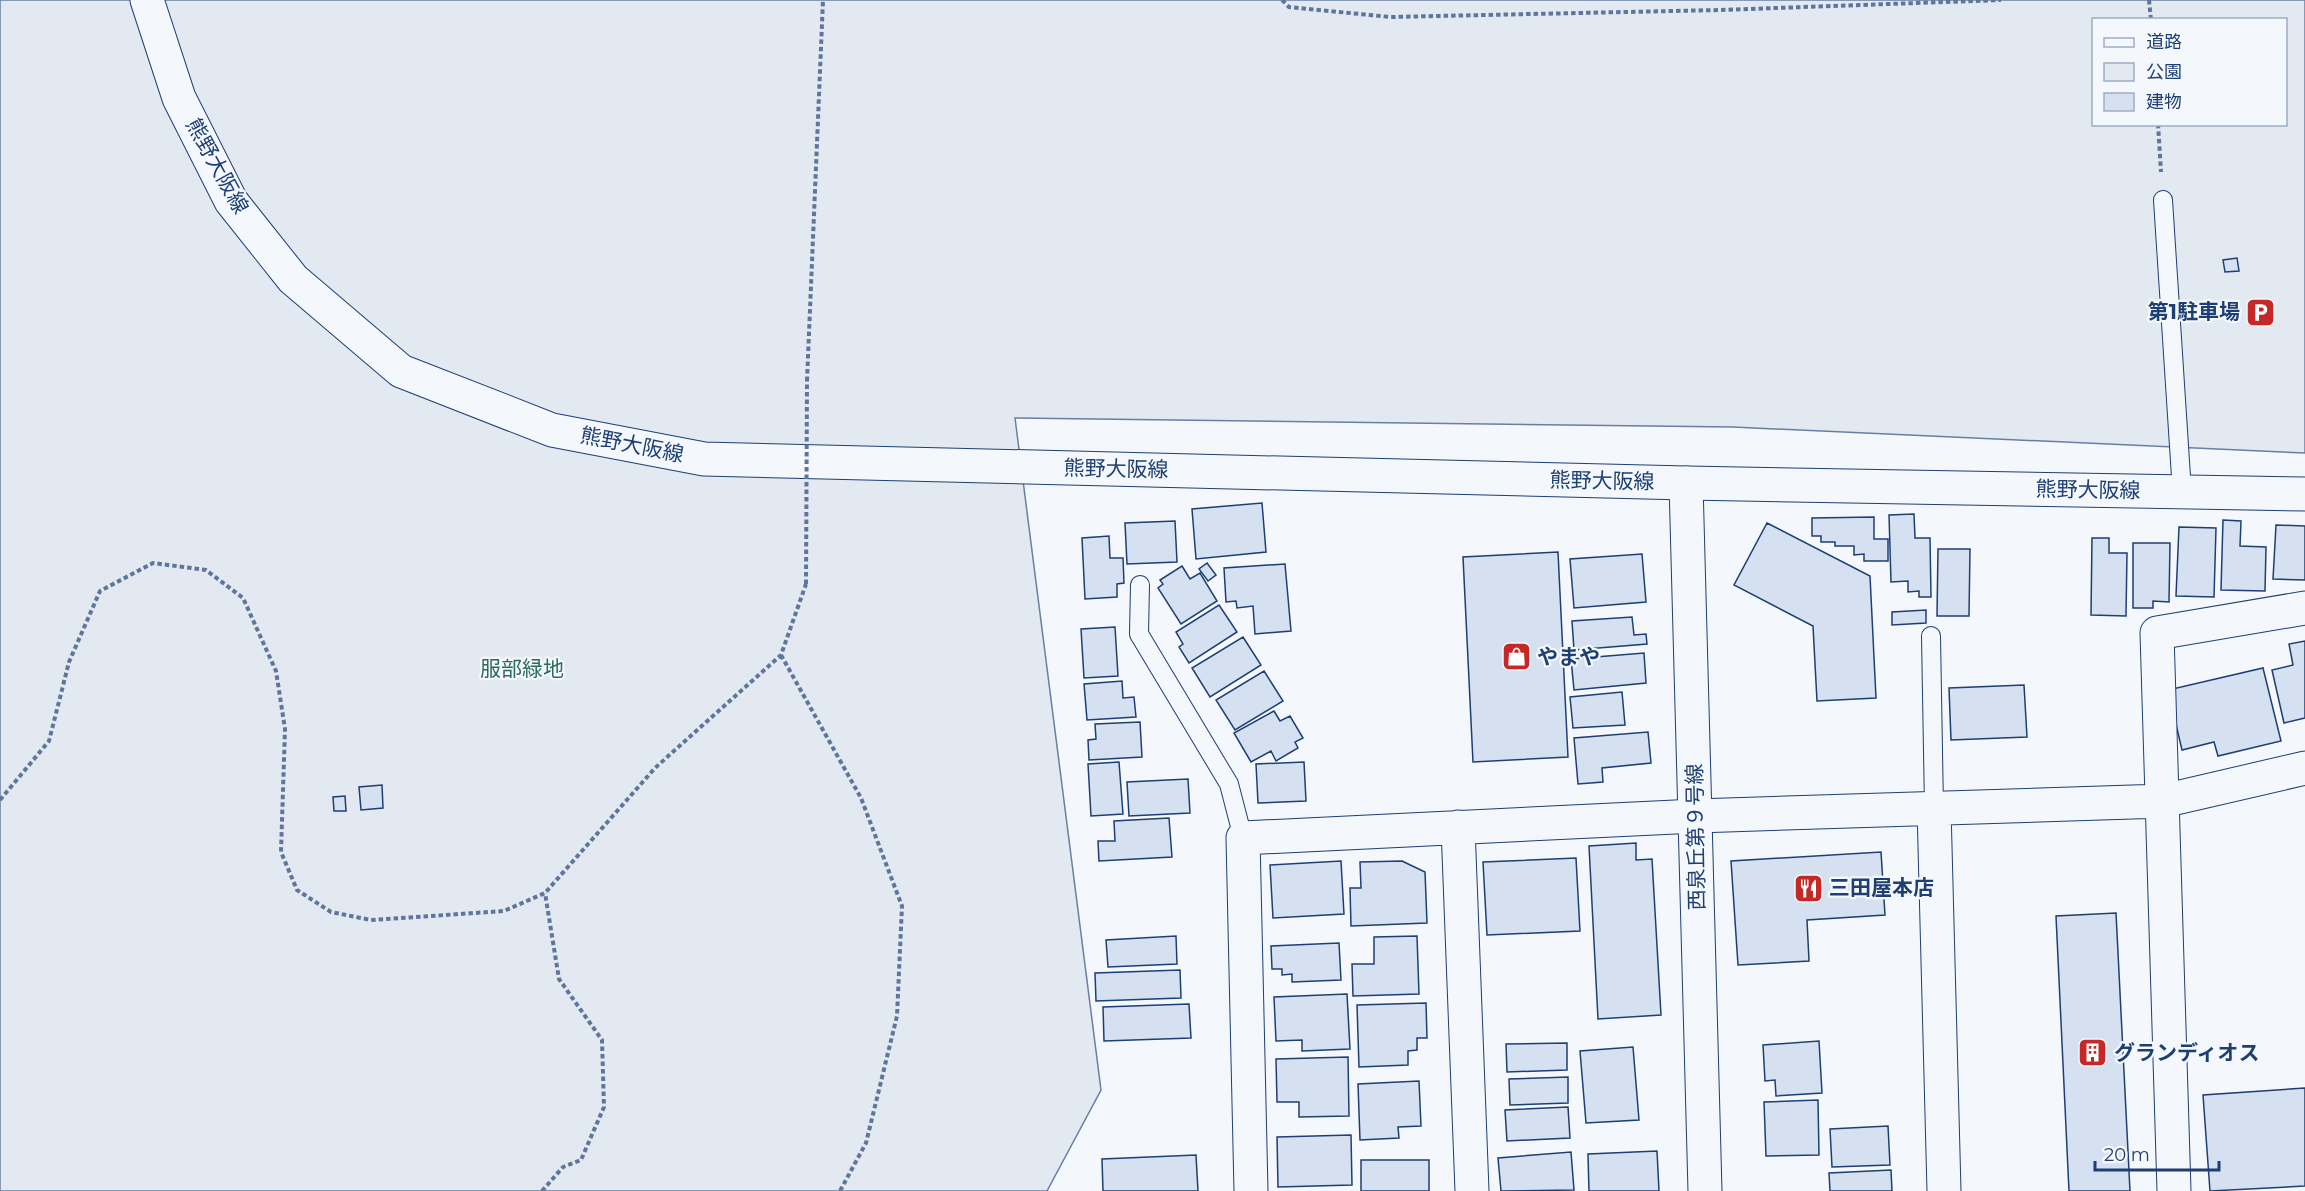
<svg xmlns="http://www.w3.org/2000/svg" width="2305" height="1191" font-family="Montserrat,'Noto Sans JP',sans-serif">
<style>
.green{fill:#e3e9f0;stroke:#687fa3;stroke-width:1.5;fill-rule:evenodd}
.building{fill:#d5e0f0;stroke:#1d3f73;stroke-width:1.5}
.lines{fill:none;stroke-linecap:round;stroke-linejoin:round}
.service-casing{stroke:#1d3f73;stroke-width:20}
.minor-casing{stroke:#1d3f73;stroke-width:35}
.tertiary-casing{stroke:#1d3f73;stroke-width:35}
.secondary-casing{stroke:#1d3f73;stroke-width:35}
.path{stroke:#5e769c;stroke-width:4;stroke-dasharray:4.5 3;stroke-linecap:butt}
.service{stroke:#f4f7fb;stroke-width:18}
.minor{stroke:#f4f7fb;stroke-width:33}
.tertiary{stroke:#f4f7fb;stroke-width:33}
.secondary{stroke:#f4f7fb;stroke-width:33}
.path-bridge{stroke:#5e769c;stroke-width:4;stroke-dasharray:4.5 3;stroke-linecap:butt}
.labels{text-anchor:middle;stroke-width:4.5;stroke-linejoin:round;paint-order:stroke}
.street-label{font-size:21px;fill:#1d3f73;stroke:#f4f7fb}
.poi-label{font-size:21px;font-weight:bold;fill:#1d3f73;stroke:#f4f7fb;text-anchor:start}
.park-label{font-size:21px;fill:#2c6c60;stroke:#f4f7fb}
</style>
<rect width="100%" height="100%" fill="#f4f7fb"/>
<path class="green" d="M 0,0 L 2305,0 L 2305,453 L 1733,427 L 1015,418 L 1101,1090 L 1047,1191 L 0,1191 ZM 2094,20 L 2286,20 L 2286,124 L 2094,124 Z"/>
<path class="building" d="M 2237,258 L 2239,271 L 2225,272 L 2223,260 Z
M 1262,503 L 1266,552 L 1196,559 L 1192,509 Z
M 1914,514 L 1915,538 L 1930,538 L 1931,597 L 1919,597 L 1919,591 L 1908,592 L 1908,581 L 1891,582 L 1889,515 Z
M 1874,517 L 1874,539 L 1888,539 L 1888,561 L 1864,561 L 1864,554 L 1854,555 L 1854,546 L 1835,546 L 1835,542 L 1821,542 L 1821,536 L 1812,536 L 1812,518 Z
M 2223,520 L 2241,521 L 2240,546 L 2266,547 L 2265,591 L 2221,590 Z
M 1175,521 L 1177,562 L 1127,564 L 1125,523 Z
M 1767,523 L 1870,576 L 1876,698 L 1817,701 L 1813,626 L 1734,585 Z
M 2276,525 L 2305,526 L 2305,580 L 2273,579 Z
M 2179,527 L 2216,528 L 2214,597 L 2176,596 Z
M 1109,536 L 1110,558 L 1123,558 L 1124,583 L 1117,584 L 1117,597 L 1085,599 L 1082,538 Z
M 2092,538 L 2109,538 L 2109,553 L 2127,553 L 2126,616 L 2091,615 Z
M 2133,543 L 2170,543 L 2169,602 L 2153,601 L 2153,608 L 2133,608 Z
M 1938,549 L 1970,549 L 1969,616 L 1937,616 Z
M 1558,552 L 1568,757 L 1473,762 L 1463,557 Z
M 1642,554 L 1646,602 L 1574,608 L 1570,559 Z
M 1207,563 L 1216,575 L 1208,581 L 1199,569 Z
M 1285,564 L 1291,631 L 1255,634 L 1253,606 L 1237,608 L 1236,601 L 1226,602 L 1224,568 Z
M 1182,566 L 1190,579 L 1200,573 L 1217,601 L 1181,624 L 1158,588 L 1163,584 L 1160,580 Z
M 1219,605 L 1237,632 L 1189,663 L 1179,647 L 1183,644 L 1176,632 Z
M 1926,610 L 1926,623 L 1892,625 L 1892,612 Z
M 1632,617 L 1634,635 L 1646,634 L 1647,644 L 1574,650 L 1572,621 Z
M 1115,627 L 1118,676 L 1084,678 L 1081,629 Z
M 1243,637 L 1261,665 L 1210,697 L 1192,668 Z
M 2305,641 L 2305,718 L 2284,723 L 2272,670 L 2293,665 L 2289,644 Z
M 1644,653 L 1646,683 L 1574,690 L 1571,659 Z
M 2263,668 L 2281,741 L 2218,756 L 2214,742 L 2182,750 L 2168,690 Z
M 1264,671 L 1283,701 L 1235,730 L 1216,700 Z
M 1122,681 L 1123,698 L 1134,697 L 1136,717 L 1087,720 L 1084,684 Z
M 2024,685 L 2027,737 L 1951,740 L 1949,688 Z
M 1622,692 L 1625,725 L 1573,728 L 1570,697 Z
M 1274,711 L 1280,721 L 1290,716 L 1303,738 L 1295,742 L 1298,748 L 1276,761 L 1271,751 L 1251,762 L 1234,733 Z
M 1140,722 L 1142,757 L 1089,760 L 1088,740 L 1096,739 L 1095,724 Z
M 1648,732 L 1651,763 L 1602,768 L 1603,782 L 1578,784 L 1574,738 Z
M 1119,762 L 1123,814 L 1091,816 L 1088,764 Z
M 1304,762 L 1306,801 L 1258,803 L 1256,764 Z
M 1188,779 L 1190,813 L 1129,816 L 1127,782 Z
M 382,785 L 383,808 L 361,810 L 359,787 Z
M 345,796 L 346,811 L 334,811 L 333,797 Z
M 1169,818 L 1172,857 L 1099,861 L 1098,841 L 1115,841 L 1114,821 Z
M 1636,843 L 1636,860 L 1652,859 L 1661,1015 L 1598,1019 L 1589,846 Z
M 1881,852 L 1885,915 L 1807,920 L 1809,961 L 1738,965 L 1731,861 Z
M 1576,858 L 1580,931 L 1487,935 L 1483,862 Z
M 1341,861 L 1344,914 L 1273,918 L 1270,865 Z
M 1402,861 L 1425,872 L 1427,923 L 1351,926 L 1350,888 L 1361,888 L 1360,862 Z
M 2116,913 L 2130,1191 L 2069,1191 L 2056,916 Z
M 1176,936 L 1177,964 L 1108,967 L 1106,940 Z
M 1417,936 L 1419,994 L 1353,996 L 1352,964 L 1374,964 L 1374,937 Z
M 1339,943 L 1341,980 L 1292,982 L 1292,974 L 1282,975 L 1282,969 L 1272,969 L 1271,946 Z
M 1180,970 L 1181,998 L 1096,1001 L 1095,973 Z
M 1347,994 L 1350,1049 L 1302,1051 L 1302,1040 L 1276,1041 L 1274,997 Z
M 1426,1003 L 1427,1038 L 1417,1038 L 1417,1050 L 1408,1051 L 1408,1065 L 1359,1067 L 1357,1005 Z
M 1189,1004 L 1191,1038 L 1104,1041 L 1103,1007 Z
M 1819,1041 L 1822,1093 L 1776,1096 L 1775,1080 L 1765,1081 L 1763,1045 Z
M 1567,1043 L 1567,1070 L 1507,1072 L 1506,1044 Z
M 1633,1047 L 1639,1120 L 1586,1123 L 1580,1051 Z
M 1348,1057 L 1349,1116 L 1299,1117 L 1299,1102 L 1277,1102 L 1276,1059 Z
M 1568,1077 L 1568,1103 L 1510,1105 L 1509,1079 Z
M 1419,1081 L 1421,1126 L 1398,1127 L 1399,1138 L 1360,1140 L 1358,1084 Z
M 2305,1088 L 2305,1186 L 2210,1191 L 2203,1095 Z
M 1818,1100 L 1819,1155 L 1766,1156 L 1764,1102 Z
M 1568,1107 L 1570,1138 L 1507,1141 L 1505,1110 Z
M 1888,1126 L 1890,1165 L 1832,1167 L 1830,1129 Z
M 1351,1135 L 1352,1185 L 1278,1187 L 1277,1137 Z
M 1657,1151 L 1659,1191 L 1589,1191 L 1588,1154 Z
M 1571,1152 L 1574,1190 L 1501,1191 L 1498,1158 Z
M 1196,1155 L 1198,1191 L 1103,1191 L 1102,1159 Z
M 1361,1160 L 1429,1160 L 1429,1191 L 1361,1191 Z
M 1891,1170 L 1892,1191 L 1830,1191 L 1829,1173 Z"/>
<g class="lines">
<defs>
<path id="service" d="M 2163,200 L 2182,492
M 1140,585 L 1139,634 L 1229,784 L 1243,838
M 1931,636 L 1934,808"/>
<path id="minor" d="M 1934,808 L 1944,1191
M 1458,827 L 1472,1191
M 1251,1191 L 1243,838 L 1696,816 L 2163,801 L 2305,768
M 2174,1191 L 2157,633 L 2305,608"/>
<path id="tertiary" d="M 1686,483 L 1705,1191"/>
<path id="secondary" d="M 147,0 L 179,98 L 231,201 L 293,279 L 401,371 L 552,430 L 704,459 L 1686,483 L 2305,494"/>
</defs>
<use href="#service" class="service-casing"/>
<use href="#minor" class="minor-casing"/>
<use href="#tertiary" class="tertiary-casing"/>
<use href="#secondary" class="secondary-casing"/>
<path class="path" d="M 1282,0 L 1289,7 L 1390,17 L 1720,10 L 2001,0
M 2149,0 L 2151,20
M 2158,124 L 2161,172
M 807,381 L 823,0
M 781,655 L 861,798 L 902,906 L 897,1016 L 866,1143 L 840,1191
M 0,800 L 49,741 L 69,662 L 100,591 L 153,563 L 206,570 L 243,598 L 276,671 L 285,729 L 281,852 L 297,890 L 331,912 L 371,920 L 504,911 L 545,893 L 655,768 L 781,655 L 806,584
M 542,1191 L 563,1167 L 581,1160 L 604,1107 L 602,1040 L 559,979 L 545,893"/>
<use href="#service" class="service"/>
<use href="#minor" class="minor"/>
<use href="#tertiary" class="tertiary"/>
<use href="#secondary" class="secondary"/>
<path class="path-bridge" d="M 806,584 L 807,381"/>
</g>
<defs>
<symbol id="parking-square" viewBox="-11 -11 22 22"><rect x="-9" y="-9" width="18" height="18" rx="4" fill="#c62828" stroke="#f4f7fb"/><path d="M-3.5-5.5H1a3.5 3.5 0 0 1 0 7H-1V5.5H-3.5ZM-1-3.4V-.6H.8a1.4 1.4 0 0 0 0-2.8Z" fill="#fff"/></symbol>
<symbol id="shop-square" viewBox="-11 -11 22 22"><rect x="-9" y="-9" width="18" height="18" rx="4" fill="#c62828" stroke="#f4f7fb"/><path d="M-5-2.5h2.3a2.7 3.5 0 0 1 5.4 0H5L5.5 6h-11ZM-1.5-2.5h3a1.5 2.3 0 0 0-3 0Z" fill="#fff"/></symbol>
<symbol id="restaurant-square" viewBox="-11 -11 22 22"><rect x="-9" y="-9" width="18" height="18" rx="4" fill="#c62828" stroke="#f4f7fb"/><path d="M-5-6h1v4h1v-4h1v4h1v-4h1v5L-1.5 .5V6h-2V.5L-5-1ZM5-6V6H3V1.5H1.5Q1.5-4 5-6Z" fill="#fff"/></symbol>
<symbol id="building-square" viewBox="-11 -11 22 22"><rect x="-9" y="-9" width="18" height="18" rx="4" fill="#c62828" stroke="#f4f7fb"/><path d="M-4-6H4V6H1V3H-1V6H-4ZM-2.5-4.3h1.7v1.8h-1.7ZM.8-4.3h1.7v1.8H.8ZM-2.5-1h1.7V.8h-1.7ZM.8-1h1.7V.8H.8Z" fill="#fff"/></symbol>
</defs>
<g fill-rule="evenodd">
<use href="#parking-square" x="2244" y="296" width="33" height="33"/>
<use href="#shop-square" x="1500" y="640" width="33" height="33"/>
<use href="#restaurant-square" x="1792" y="872" width="33" height="33"/>
<use href="#building-square" x="2076" y="1036" width="33" height="33"/>
</g>
<g class="labels">
<g class="street-label">
<text transform="translate(217 166) rotate(61)" y="7">熊野大阪線</text>
<text transform="translate(632 445) rotate(11)" y="7">熊野大阪線</text>
<text transform="translate(1116 469) rotate(1)" y="7">熊野大阪線</text>
<text transform="translate(1602 481) rotate(1)" y="7">熊野大阪線</text>
<text transform="translate(2088 490) rotate(1)" y="7">熊野大阪線</text>
<text transform="translate(1696 837) rotate(-91)" y="7">西泉丘第９号線</text>
</g>
<g class="poi-label">
<text x="2240" y="319" text-anchor="end">第1駐車場</text>
<text x="1537" y="664">やまや</text>
<text x="1829" y="895">三田屋本店</text>
<text x="2114" y="1060">グランディオス</text>
</g>
<g class="park-label">
<text x="522" y="676">服部緑地</text>
</g>
</g>
<rect x="2092" y="18" width="195" height="108" fill="#f4f7fb" stroke="#9eadc5" stroke-width="1.5"/>
<rect x="2104" y="38" width="30" height="9" fill="#f4f7fb" stroke="#9eadc5" stroke-width="1.5"/>
<text x="2146" y="48" font-size="18" fill="#1d3f73">道路</text>
<rect x="2104" y="63" width="30" height="18" fill="#e3e9f0" stroke="#9eadc5" stroke-width="1.5"/>
<text x="2146" y="78" font-size="18" fill="#1d3f73">公園</text>
<rect x="2104" y="93" width="30" height="18" fill="#d5e0f0" stroke="#9eadc5" stroke-width="1.5"/>
<text x="2146" y="108" font-size="18" fill="#1d3f73">建物</text>
<path d="M2095 1161v9h124v-9" fill="none" stroke="#1d3f73" stroke-width="3"/>
<text x="2104" y="1161" font-size="18" fill="#1d3f73" stroke="#f4f7fb" stroke-width="4.5" paint-order="stroke">20 m</text>
</svg>
